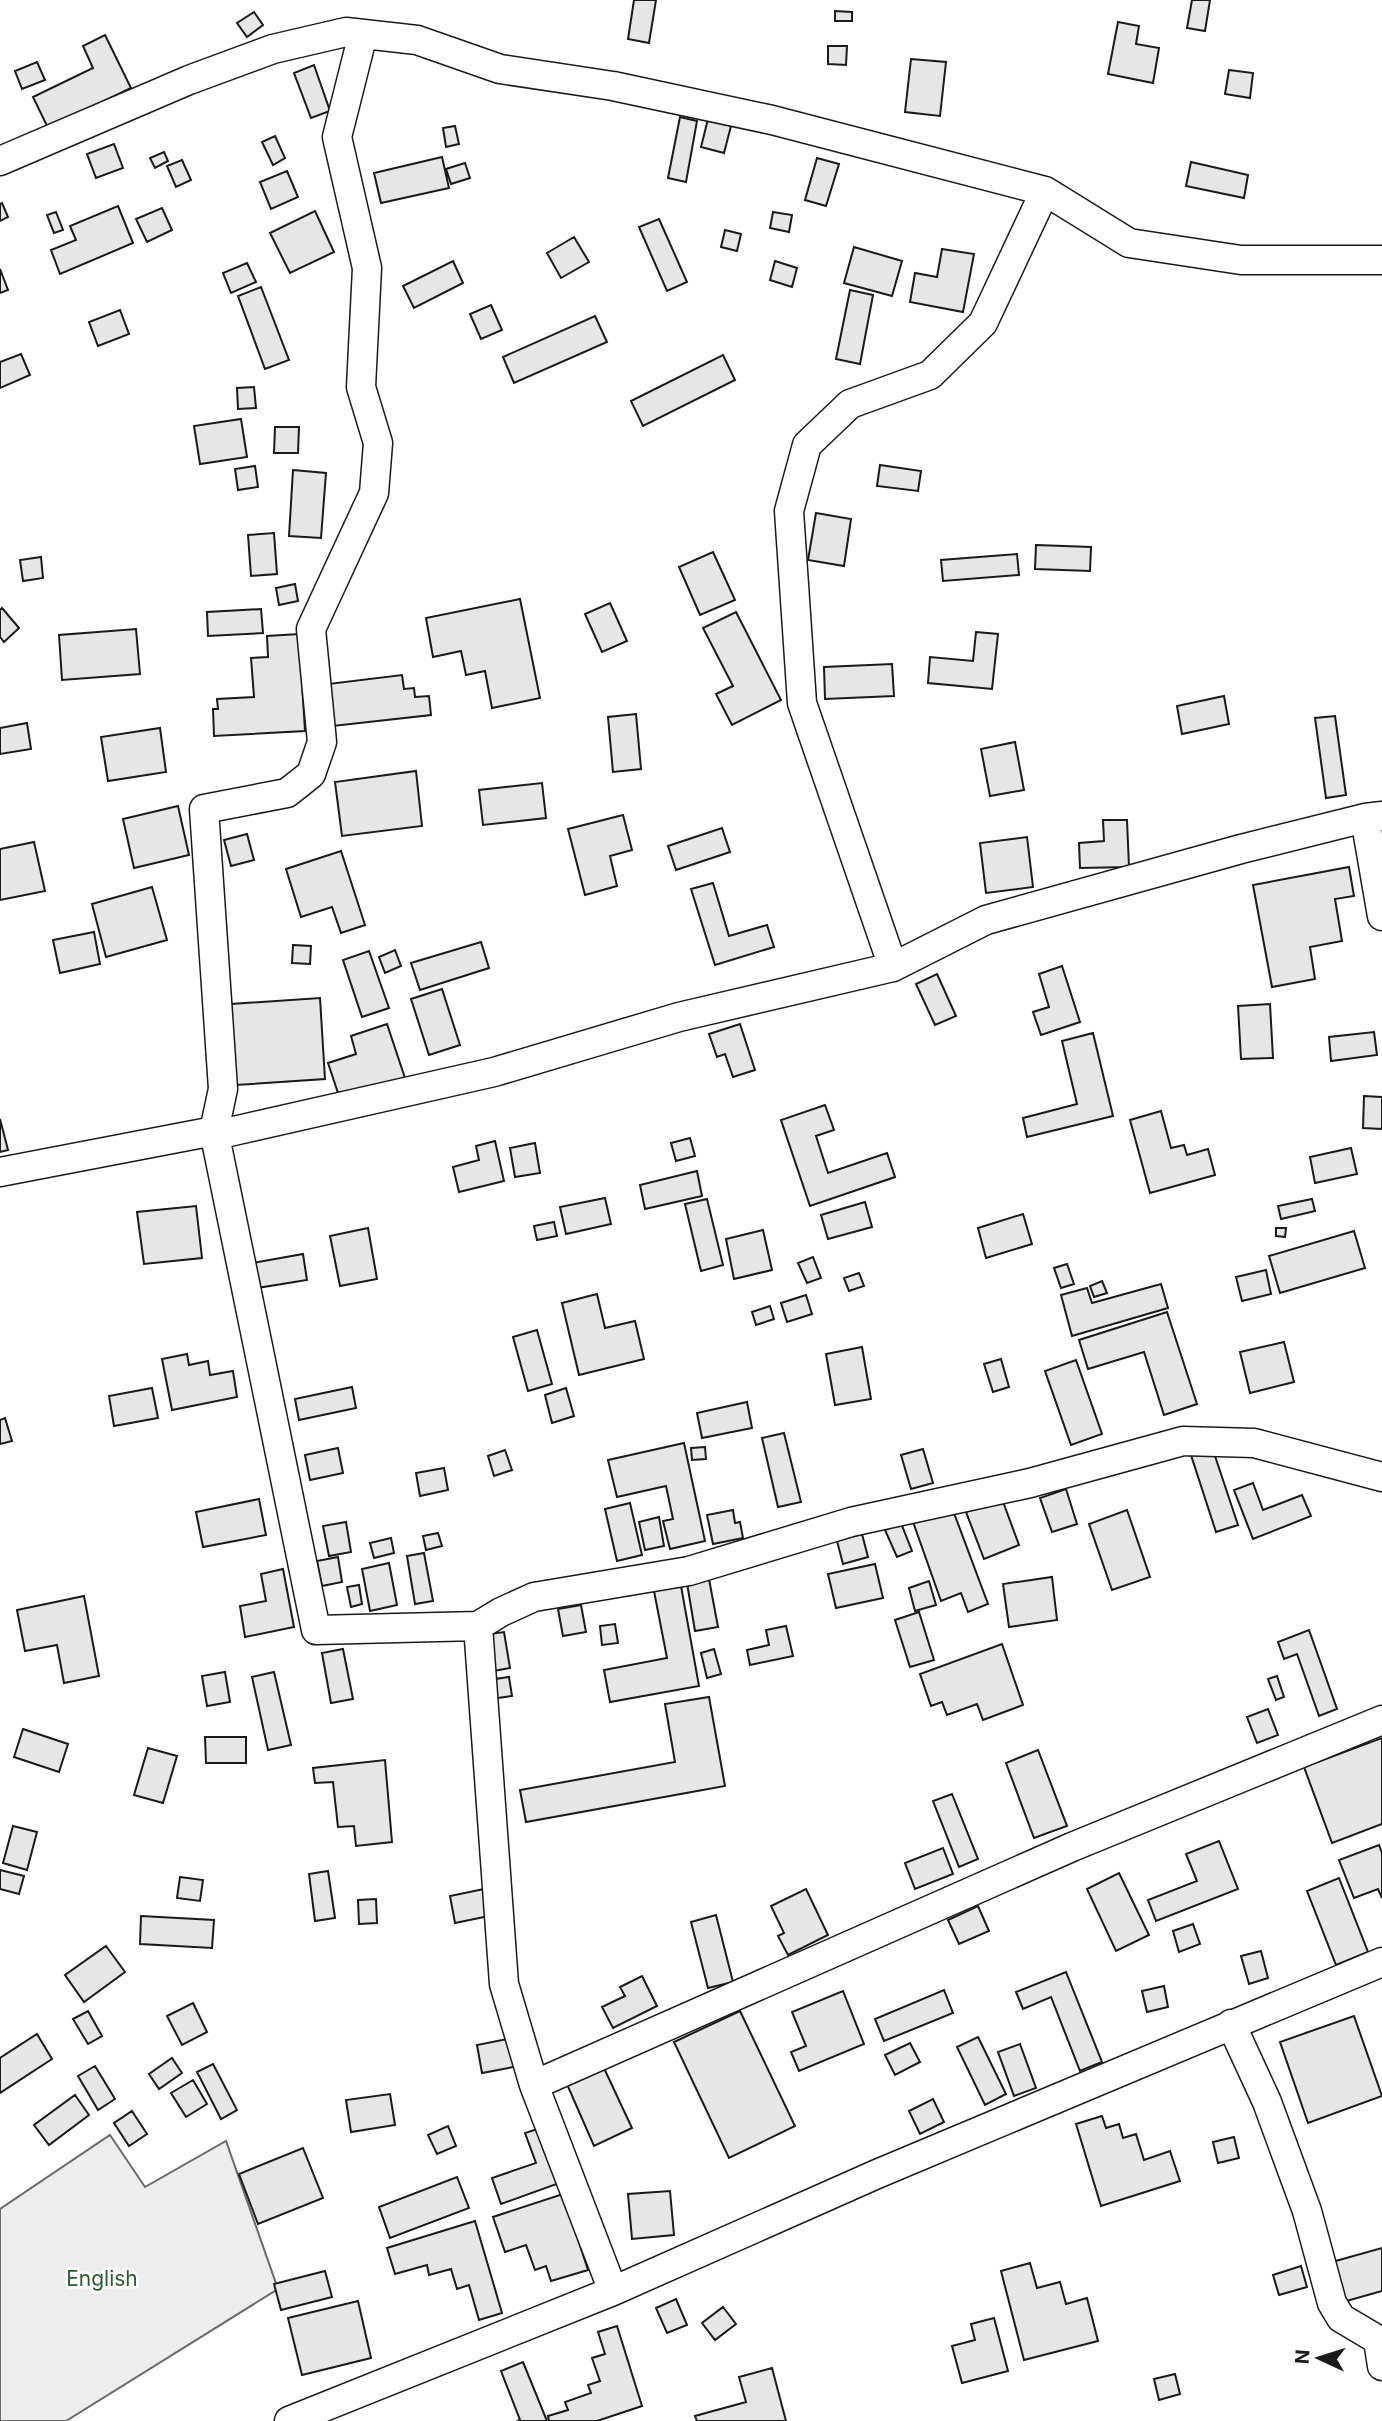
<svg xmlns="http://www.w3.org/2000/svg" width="1382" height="2421" font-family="Inter,sans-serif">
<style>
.built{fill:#ededed;stroke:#6a6a6a;stroke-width:2}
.building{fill:#e6e6e6;stroke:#1a1a1a;stroke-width:2}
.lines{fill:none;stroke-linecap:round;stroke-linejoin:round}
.street-casing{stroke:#1a1a1a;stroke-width:31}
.street{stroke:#fff;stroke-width:28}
.labels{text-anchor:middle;stroke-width:5;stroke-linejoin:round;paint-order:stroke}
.park-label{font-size:21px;fill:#2b5a34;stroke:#fff}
</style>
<rect width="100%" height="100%" fill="#fff"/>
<path class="built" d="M 110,2135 L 145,2187 L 226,2141 L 278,2289 L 66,2421 L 0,2421 L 0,2209 Z"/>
<path class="building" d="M 634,0 L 656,0 L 649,43 L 628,39 Z
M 1192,0 L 1210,0 L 1205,31 L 1187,28 Z
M 835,11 L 852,12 L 852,21 L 835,21 Z
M 254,12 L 263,25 L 247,37 L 237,23 Z
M 1118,22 L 1139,26 L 1136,44 L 1159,48 L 1153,83 L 1108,74 Z
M 105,35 L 131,88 L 48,128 L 33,97 L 93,68 L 83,46 Z
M 828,46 L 847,46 L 846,65 L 828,64 Z
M 911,59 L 946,62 L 940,116 L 905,112 Z
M 37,62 L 45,80 L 22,89 L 15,71 Z
M 314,65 L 330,111 L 311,118 L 294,73 Z
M 1229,70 L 1253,73 L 1250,98 L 1225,94 Z
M 680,117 L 697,121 L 686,182 L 668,178 Z
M 708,119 L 731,126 L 724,153 L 701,147 Z
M 455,126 L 459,144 L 446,147 L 443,128 Z
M 275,136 L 285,158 L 273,165 L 262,142 Z
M 114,144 L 123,168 L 96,178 L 87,154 Z
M 164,152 L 168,161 L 155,168 L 150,158 Z
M 442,157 L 449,188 L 381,203 L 374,173 Z
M 817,158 L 839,164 L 826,206 L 805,200 Z
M 182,160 L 191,180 L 176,187 L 167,166 Z
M 1191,162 L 1248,175 L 1244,198 L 1186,186 Z
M 465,163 L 470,178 L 451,184 L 446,169 Z
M 287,171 L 298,197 L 271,209 L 260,182 Z
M 2,203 L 8,217 L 0,221 L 0,204 Z
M 118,206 L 133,243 L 60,274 L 51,250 L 76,240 L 70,226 Z
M 162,208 L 172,230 L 147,242 L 136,219 Z
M 315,211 L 334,252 L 290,273 L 270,233 Z
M 56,212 L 63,230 L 54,233 L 47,215 Z
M 773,212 L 792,215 L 789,232 L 770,228 Z
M 659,219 L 687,282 L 667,291 L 639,227 Z
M 725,230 L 741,234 L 737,251 L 721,247 Z
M 574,237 L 589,262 L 561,278 L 547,253 Z
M 854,247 L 902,261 L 892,296 L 844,283 Z
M 942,249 L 974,254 L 963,312 L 910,302 L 915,273 L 937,277 Z
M 453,261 L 463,283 L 414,308 L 403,286 Z
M 775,261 L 797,268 L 792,287 L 770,280 Z
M 247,263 L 256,282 L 231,293 L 223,273 Z
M 0,269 L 8,290 L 0,293 Z
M 261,287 L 289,360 L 265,369 L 238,296 Z
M 850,290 L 873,295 L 860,364 L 836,359 Z
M 491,305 L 502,330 L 481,339 L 470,314 Z
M 120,310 L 129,334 L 98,346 L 89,322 Z
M 595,316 L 607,342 L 514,383 L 503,357 Z
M 21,354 L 30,375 L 0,388 L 0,362 Z
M 723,355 L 735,380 L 643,426 L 631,401 Z
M 254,387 L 256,408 L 238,409 L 237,388 Z
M 241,419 L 247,457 L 200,464 L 194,426 Z
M 275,427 L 299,427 L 298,453 L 274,453 Z
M 880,465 L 921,471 L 918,491 L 877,486 Z
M 255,466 L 258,487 L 238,490 L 235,469 Z
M 293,470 L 326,473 L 321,538 L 289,536 Z
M 816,513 L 851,519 L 844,566 L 808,560 Z
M 274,533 L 277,574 L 251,576 L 248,535 Z
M 1036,545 L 1091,547 L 1090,571 L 1035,569 Z
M 713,552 L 735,600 L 700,615 L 679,567 Z
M 1017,554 L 1019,575 L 943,581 L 941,560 Z
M 41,557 L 43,578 L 23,581 L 20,560 Z
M 295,584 L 298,601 L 279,605 L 276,588 Z
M 520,599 L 540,698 L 492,708 L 485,671 L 466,675 L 461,651 L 433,657 L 426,618 Z
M 610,603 L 627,641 L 602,652 L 585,614 Z
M 2,608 L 19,628 L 4,642 L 0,637 L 0,610 Z
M 261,609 L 263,633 L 208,636 L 207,612 Z
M 736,612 L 781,700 L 732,725 L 716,694 L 733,686 L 703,628 Z
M 136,629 L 140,674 L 62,680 L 59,635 Z
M 976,632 L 998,634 L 992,689 L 928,683 L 930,657 L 973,661 Z
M 299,634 L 305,731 L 214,736 L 213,709 L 218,709 L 217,699 L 254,697 L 251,658 L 268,657 L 267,636 Z
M 892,664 L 894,696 L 825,699 L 824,667 Z
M 402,675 L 404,689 L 414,688 L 415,697 L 429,696 L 431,715 L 333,726 L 328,684 Z
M 1224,696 L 1229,724 L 1182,734 L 1177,706 Z
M 636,714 L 641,769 L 613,772 L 608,717 Z
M 1335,716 L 1346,795 L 1326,798 L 1315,718 Z
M 27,723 L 31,749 L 0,754 L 0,728 Z
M 160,728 L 166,772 L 108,781 L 101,737 Z
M 1015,742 L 1024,790 L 990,796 L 981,749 Z
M 416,771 L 422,826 L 342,836 L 335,782 Z
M 542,783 L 546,818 L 483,825 L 479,790 Z
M 178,806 L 189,855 L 134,868 L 123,819 Z
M 623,815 L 632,850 L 610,856 L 617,886 L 585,895 L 568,829 Z
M 1103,820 L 1127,820 L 1129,867 L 1080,868 L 1079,843 L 1104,841 Z
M 722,828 L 730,852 L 676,870 L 668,846 Z
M 247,834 L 254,860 L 231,866 L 224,840 Z
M 1027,837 L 1033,887 L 986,893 L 980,843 Z
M 34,842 L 45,891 L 0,900 L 0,849 Z
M 341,851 L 365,925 L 341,933 L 332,907 L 301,917 L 286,869 Z
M 1349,867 L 1354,896 L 1335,899 L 1342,941 L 1310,947 L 1315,979 L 1272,987 L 1253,885 Z
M 713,883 L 729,936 L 767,925 L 774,947 L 715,965 L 691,889 Z
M 152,887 L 167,940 L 106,957 L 92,904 Z
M 94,932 L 100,964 L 60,973 L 53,940 Z
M 481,942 L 489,968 L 420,990 L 411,963 Z
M 293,945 L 311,946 L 310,964 L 292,963 Z
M 395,950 L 401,966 L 385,973 L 379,957 Z
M 369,951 L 389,1008 L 362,1017 L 343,960 Z
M 1062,966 L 1080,1022 L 1041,1035 L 1033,1012 L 1049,1007 L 1039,974 Z
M 937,974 L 956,1016 L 935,1025 L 916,984 Z
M 442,989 L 460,1045 L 429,1055 L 411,999 Z
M 320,998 L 325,1079 L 236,1085 L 231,1004 Z
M 1270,1004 L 1273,1058 L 1241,1059 L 1238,1006 Z
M 387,1024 L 406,1081 L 339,1096 L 328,1063 L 356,1054 L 351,1036 Z
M 740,1024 L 755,1070 L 733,1077 L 725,1054 L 717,1057 L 709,1034 Z
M 1374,1032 L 1377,1055 L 1331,1061 L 1329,1037 Z
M 1093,1033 L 1113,1116 L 1027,1137 L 1023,1118 L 1077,1104 L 1062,1041 Z
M 1364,1096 L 1382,1097 L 1382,1129 L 1363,1128 Z
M 825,1105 L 834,1130 L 816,1136 L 828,1173 L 887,1153 L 895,1177 L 810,1206 L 781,1120 Z
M 1161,1111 L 1171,1148 L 1184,1145 L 1187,1155 L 1208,1149 L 1215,1175 L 1150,1193 L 1130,1120 Z
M 0,1119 L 8,1150 L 0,1152 Z
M 690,1138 L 695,1156 L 676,1161 L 671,1143 Z
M 495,1141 L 504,1181 L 459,1192 L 453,1167 L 479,1160 L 476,1146 Z
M 535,1143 L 540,1173 L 515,1177 L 510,1148 Z
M 1351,1148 L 1357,1174 L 1315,1183 L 1310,1157 Z
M 697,1171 L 702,1196 L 645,1209 L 640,1185 Z
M 605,1198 L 611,1224 L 566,1234 L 560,1207 Z
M 707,1199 L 723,1265 L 701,1271 L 685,1204 Z
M 1312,1199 L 1315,1211 L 1281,1219 L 1278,1206 Z
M 865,1202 L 872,1227 L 828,1239 L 821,1215 Z
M 196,1206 L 202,1258 L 144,1264 L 137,1212 Z
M 1023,1214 L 1032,1244 L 986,1258 L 978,1228 Z
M 554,1222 L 557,1236 L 537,1240 L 534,1226 Z
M 368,1228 L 377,1279 L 340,1286 L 330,1236 Z
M 1276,1228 L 1286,1228 L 1285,1237 L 1276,1236 Z
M 763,1230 L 772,1270 L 734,1279 L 726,1239 Z
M 1354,1231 L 1365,1268 L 1280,1293 L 1269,1256 Z
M 303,1254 L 307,1280 L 257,1288 L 253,1263 Z
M 813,1257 L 821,1278 L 807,1283 L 798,1263 Z
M 1067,1264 L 1074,1284 L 1061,1288 L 1054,1268 Z
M 1266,1270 L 1271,1294 L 1242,1301 L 1236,1277 Z
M 859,1273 L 864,1286 L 849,1291 L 844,1278 Z
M 1102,1281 L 1107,1293 L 1094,1297 L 1090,1286 Z
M 1161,1284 L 1168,1308 L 1072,1336 L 1061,1295 L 1087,1288 L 1092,1303 Z
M 597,1294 L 605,1328 L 635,1321 L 644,1359 L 579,1375 L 562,1303 Z
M 806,1295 L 812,1314 L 787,1322 L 781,1303 Z
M 770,1306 L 774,1319 L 756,1325 L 752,1312 Z
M 1167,1312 L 1197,1404 L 1164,1415 L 1144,1352 L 1088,1369 L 1079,1340 Z
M 537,1330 L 552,1384 L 528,1391 L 513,1337 Z
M 1284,1342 L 1294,1382 L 1250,1393 L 1240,1352 Z
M 862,1347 L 871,1399 L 835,1405 L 826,1354 Z
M 187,1354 L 189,1365 L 208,1361 L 210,1375 L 233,1371 L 237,1397 L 172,1410 L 162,1359 Z
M 1001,1359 L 1009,1387 L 993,1392 L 984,1364 Z
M 1076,1360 L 1102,1434 L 1071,1445 L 1045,1371 Z
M 352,1387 L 356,1408 L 299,1420 L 295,1399 Z
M 152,1388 L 158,1418 L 114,1426 L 109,1396 Z
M 566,1388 L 574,1416 L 552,1423 L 545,1395 Z
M 747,1402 L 752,1428 L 702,1438 L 697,1413 Z
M 5,1418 L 12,1441 L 0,1444 L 0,1420 Z
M 784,1433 L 801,1502 L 778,1507 L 762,1438 Z
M 684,1443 L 705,1541 L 670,1549 L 663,1521 L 673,1519 L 666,1486 L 617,1497 L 608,1460 Z
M 1211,1444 L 1238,1525 L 1216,1532 L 1190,1452 Z
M 705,1447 L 706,1459 L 692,1460 L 691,1448 Z
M 338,1448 L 343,1473 L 310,1480 L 305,1455 Z
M 923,1449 L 933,1483 L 911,1489 L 901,1455 Z
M 505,1450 L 512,1470 L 494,1476 L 488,1456 Z
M 444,1468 L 448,1490 L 420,1496 L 416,1473 Z
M 1253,1483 L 1263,1510 L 1302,1495 L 1311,1516 L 1253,1539 L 1234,1490 Z
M 1066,1489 L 1077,1524 L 1052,1532 L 1040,1498 Z
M 259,1499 L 266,1535 L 203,1547 L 196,1512 Z
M 1002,1499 L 1019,1545 L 984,1559 L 966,1512 Z
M 630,1503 L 642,1555 L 617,1561 L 605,1509 Z
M 951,1505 L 988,1604 L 968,1612 L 961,1593 L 941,1601 L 912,1519 Z
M 733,1510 L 735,1523 L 740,1522 L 743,1538 L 713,1544 L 707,1515 Z
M 1127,1510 L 1150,1577 L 1112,1590 L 1089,1524 Z
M 659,1517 L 664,1546 L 645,1550 L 639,1522 Z
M 346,1522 L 351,1552 L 329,1556 L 323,1526 Z
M 901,1523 L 912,1551 L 897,1557 L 885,1530 Z
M 438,1533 L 442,1546 L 426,1550 L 423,1536 Z
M 862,1534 L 868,1557 L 843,1564 L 837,1541 Z
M 391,1538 L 394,1553 L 374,1558 L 370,1543 Z
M 424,1553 L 433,1601 L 415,1604 L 407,1556 Z
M 338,1557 L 342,1582 L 322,1586 L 317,1561 Z
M 389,1563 L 397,1605 L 370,1611 L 362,1569 Z
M 875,1564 L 883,1598 L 836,1608 L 828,1574 Z
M 283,1569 L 294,1627 L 245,1637 L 240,1606 L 266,1601 L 261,1574 Z
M 1052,1577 L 1057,1620 L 1009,1627 L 1003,1584 Z
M 709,1579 L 718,1627 L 695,1631 L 687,1583 Z
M 929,1581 L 936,1605 L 915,1611 L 909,1588 Z
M 359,1585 L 362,1604 L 351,1607 L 347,1587 Z
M 681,1586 L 699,1686 L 610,1702 L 604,1670 L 667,1658 L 654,1591 Z
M 84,1596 L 99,1676 L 64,1683 L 57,1645 L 25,1651 L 17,1610 Z
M 581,1605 L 586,1632 L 563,1636 L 558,1609 Z
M 919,1612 L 934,1660 L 910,1667 L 895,1620 Z
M 615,1624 L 618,1643 L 602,1645 L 600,1626 Z
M 786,1626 L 793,1656 L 750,1665 L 747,1650 L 769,1645 L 766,1630 Z
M 1309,1630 L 1337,1709 L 1319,1716 L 1297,1654 L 1284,1659 L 1278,1642 Z
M 504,1632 L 510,1668 L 488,1672 L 482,1635 Z
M 1002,1644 L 1023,1705 L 983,1720 L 977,1704 L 947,1715 L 942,1702 L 931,1706 L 920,1674 Z
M 343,1649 L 353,1699 L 331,1703 L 322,1653 Z
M 714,1649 L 721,1674 L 707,1678 L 701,1653 Z
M 225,1672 L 230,1702 L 207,1706 L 202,1676 Z
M 274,1672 L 291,1745 L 268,1750 L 252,1677 Z
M 1277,1676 L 1284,1697 L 1276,1700 L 1268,1679 Z
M 509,1677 L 512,1696 L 491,1699 L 488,1680 Z
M 709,1697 L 725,1786 L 526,1822 L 520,1790 L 675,1762 L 665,1704 Z
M 1268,1709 L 1278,1735 L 1257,1743 L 1247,1717 Z
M 23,1729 L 68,1744 L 59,1772 L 14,1757 Z
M 205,1737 L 246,1737 L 246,1763 L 206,1763 Z
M 1382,1738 L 1382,1824 L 1332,1843 L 1304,1767 Z
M 148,1748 L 177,1756 L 163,1803 L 134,1795 Z
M 1038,1750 L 1067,1826 L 1034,1838 L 1006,1763 Z
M 385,1760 L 392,1842 L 356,1846 L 354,1826 L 338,1827 L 333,1782 L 315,1783 L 313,1768 Z
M 952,1794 L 978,1859 L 959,1867 L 933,1801 Z
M 13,1826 L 37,1832 L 27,1870 L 3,1863 Z
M 1219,1841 L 1238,1889 L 1156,1921 L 1148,1900 L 1197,1881 L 1186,1854 Z
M 1379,1845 L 1382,1853 L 1382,1898 L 1378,1889 L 1354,1898 L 1339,1860 Z
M 943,1848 L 953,1874 L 915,1889 L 905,1863 Z
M 0,1870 L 24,1876 L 19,1894 L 0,1889 Z
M 328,1871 L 335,1918 L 315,1921 L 309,1874 Z
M 1119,1873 L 1149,1935 L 1116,1951 L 1087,1889 Z
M 180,1877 L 203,1880 L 200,1901 L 177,1898 Z
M 1339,1878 L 1368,1952 L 1336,1965 L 1307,1891 Z
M 489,1888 L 494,1915 L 455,1923 L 450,1896 Z
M 806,1889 L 828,1935 L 788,1955 L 778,1936 L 784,1933 L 771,1906 Z
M 376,1899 L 377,1923 L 359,1924 L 358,1900 Z
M 978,1906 L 989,1931 L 959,1944 L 948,1920 Z
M 716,1915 L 733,1982 L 708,1988 L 691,1922 Z
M 141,1916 L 214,1920 L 212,1948 L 140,1944 Z
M 1193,1924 L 1200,1944 L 1179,1952 L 1173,1931 Z
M 106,1946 L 125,1972 L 84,2002 L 65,1975 Z
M 1261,1951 L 1268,1978 L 1249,1984 L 1241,1956 Z
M 1066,1972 L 1102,2062 L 1080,2071 L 1051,1997 L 1023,2009 L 1016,1992 Z
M 642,1976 L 657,2006 L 613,2028 L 602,2007 L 625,1996 L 620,1987 Z
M 1164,1986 L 1168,2007 L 1147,2012 L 1142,1991 Z
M 944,1990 L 953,2013 L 884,2041 L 875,2019 Z
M 843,1991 L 864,2044 L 799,2071 L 791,2052 L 806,2046 L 792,2012 Z
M 193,2003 L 207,2032 L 182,2045 L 167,2016 Z
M 88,2011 L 102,2036 L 88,2044 L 73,2019 Z
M 740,2011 L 795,2126 L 729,2158 L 674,2042 Z
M 1354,2016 L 1382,2096 L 1308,2123 L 1280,2042 Z
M 37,2034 L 52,2059 L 0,2093 L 0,2058 Z
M 978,2037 L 1006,2094 L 985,2105 L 957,2047 Z
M 513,2038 L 519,2066 L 482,2073 L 477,2045 Z
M 910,2043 L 920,2062 L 895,2075 L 885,2055 Z
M 1020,2044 L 1036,2088 L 1014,2096 L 998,2052 Z
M 172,2058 L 182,2073 L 159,2089 L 149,2074 Z
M 213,2064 L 237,2110 L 221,2119 L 197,2072 Z
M 95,2066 L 115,2099 L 98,2110 L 78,2076 Z
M 603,2066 L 632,2128 L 594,2146 L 566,2082 Z
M 193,2080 L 207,2104 L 186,2117 L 171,2093 Z
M 390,2094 L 395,2125 L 351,2132 L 346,2100 Z
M 75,2095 L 89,2115 L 49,2145 L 34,2125 Z
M 933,2099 L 944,2122 L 920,2134 L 909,2111 Z
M 132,2111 L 147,2134 L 129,2146 L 114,2123 Z
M 1102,2116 L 1106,2128 L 1119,2124 L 1123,2138 L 1136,2134 L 1144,2160 L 1170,2151 L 1180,2181 L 1101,2206 L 1076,2124 Z
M 448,2126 L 456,2146 L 437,2154 L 428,2135 Z
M 546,2126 L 565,2181 L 501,2204 L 492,2178 L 536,2163 L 525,2133 Z
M 1234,2137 L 1239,2158 L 1218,2163 L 1213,2142 Z
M 303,2148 L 323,2198 L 258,2224 L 239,2174 Z
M 457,2177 L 469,2208 L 390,2238 L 379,2207 Z
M 670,2191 L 674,2235 L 632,2239 L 628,2194 Z
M 563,2194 L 588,2270 L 551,2281 L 546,2266 L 535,2270 L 526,2245 L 505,2252 L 493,2217 Z
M 475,2221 L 502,2313 L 479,2320 L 469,2285 L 457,2289 L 451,2269 L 429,2275 L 427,2265 L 395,2274 L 387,2248 Z
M 1382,2248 L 1382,2291 L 1343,2302 L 1332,2262 Z
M 1030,2263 L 1037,2288 L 1060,2282 L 1066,2304 L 1087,2298 L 1098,2341 L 1024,2360 L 1001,2271 Z
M 1301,2266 L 1307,2287 L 1279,2295 L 1273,2275 Z
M 325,2271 L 332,2297 L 281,2310 L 274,2284 Z
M 676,2299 L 687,2325 L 667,2333 L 656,2308 Z
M 358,2301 L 371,2358 L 302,2375 L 288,2318 Z
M 723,2307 L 736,2324 L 715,2340 L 702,2323 Z
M 994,2318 L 1008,2371 L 962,2383 L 952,2346 L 975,2340 L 971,2324 Z
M 617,2326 L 642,2406 L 597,2421 L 549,2421 L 548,2416 L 568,2410 L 565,2402 L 591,2393 L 588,2385 L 600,2381 L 592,2358 L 605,2354 L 598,2332 Z
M 523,2362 L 547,2421 L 517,2421 L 520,2420 L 501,2371 Z
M 772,2368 L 786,2421 L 697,2421 L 695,2416 L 746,2402 L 739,2377 Z
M 1175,2374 L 1180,2394 L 1159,2400 L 1154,2379 Z"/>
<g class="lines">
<defs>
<path id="street" d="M 363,34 L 337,137 L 367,268 L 361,387 L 378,443 L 374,493 L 311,629 L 322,742 L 311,774 L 287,793 L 204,809 L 223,1089 L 214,1131 L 316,1630 L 478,1626 L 504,1984 L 534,2085 L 613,2291
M 0,161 L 189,80 L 273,49 L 346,32 L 417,40 L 500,69 L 613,86 L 772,120 L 1045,191 L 1129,243 L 1241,260 L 1382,260
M 1365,818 L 1382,916
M 893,967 L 802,703 L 789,511 L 807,445 L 850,404 L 930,375 L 983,323 L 1045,191
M 0,1172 L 214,1131 L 225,1133 L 494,1072 L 679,1017 L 893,967 L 986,920 L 1241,849 L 1365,818 L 1382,816
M 478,1626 L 501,1612 L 534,1597 L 689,1571 L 851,1522 L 1030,1483 L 1183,1441 L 1254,1443 L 1382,1477
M 1231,2024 L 1267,2102 L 1307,2211 L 1332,2303 L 1341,2318 L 1378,2340 L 1382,2366
M 534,2085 L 1072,1847 L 1382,1720
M 289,2421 L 613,2291 L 877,2174 L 1382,1962"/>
</defs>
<use href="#street" class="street-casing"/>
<use href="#street" class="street"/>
</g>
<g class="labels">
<g class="park-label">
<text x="102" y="2286">English</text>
</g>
</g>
<g transform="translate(1319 2358) rotate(274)" stroke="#ffffff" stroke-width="5" paint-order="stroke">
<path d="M0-5L12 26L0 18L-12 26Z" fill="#1a1a1a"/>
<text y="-10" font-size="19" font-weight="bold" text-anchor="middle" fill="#1a1a1a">N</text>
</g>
</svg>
